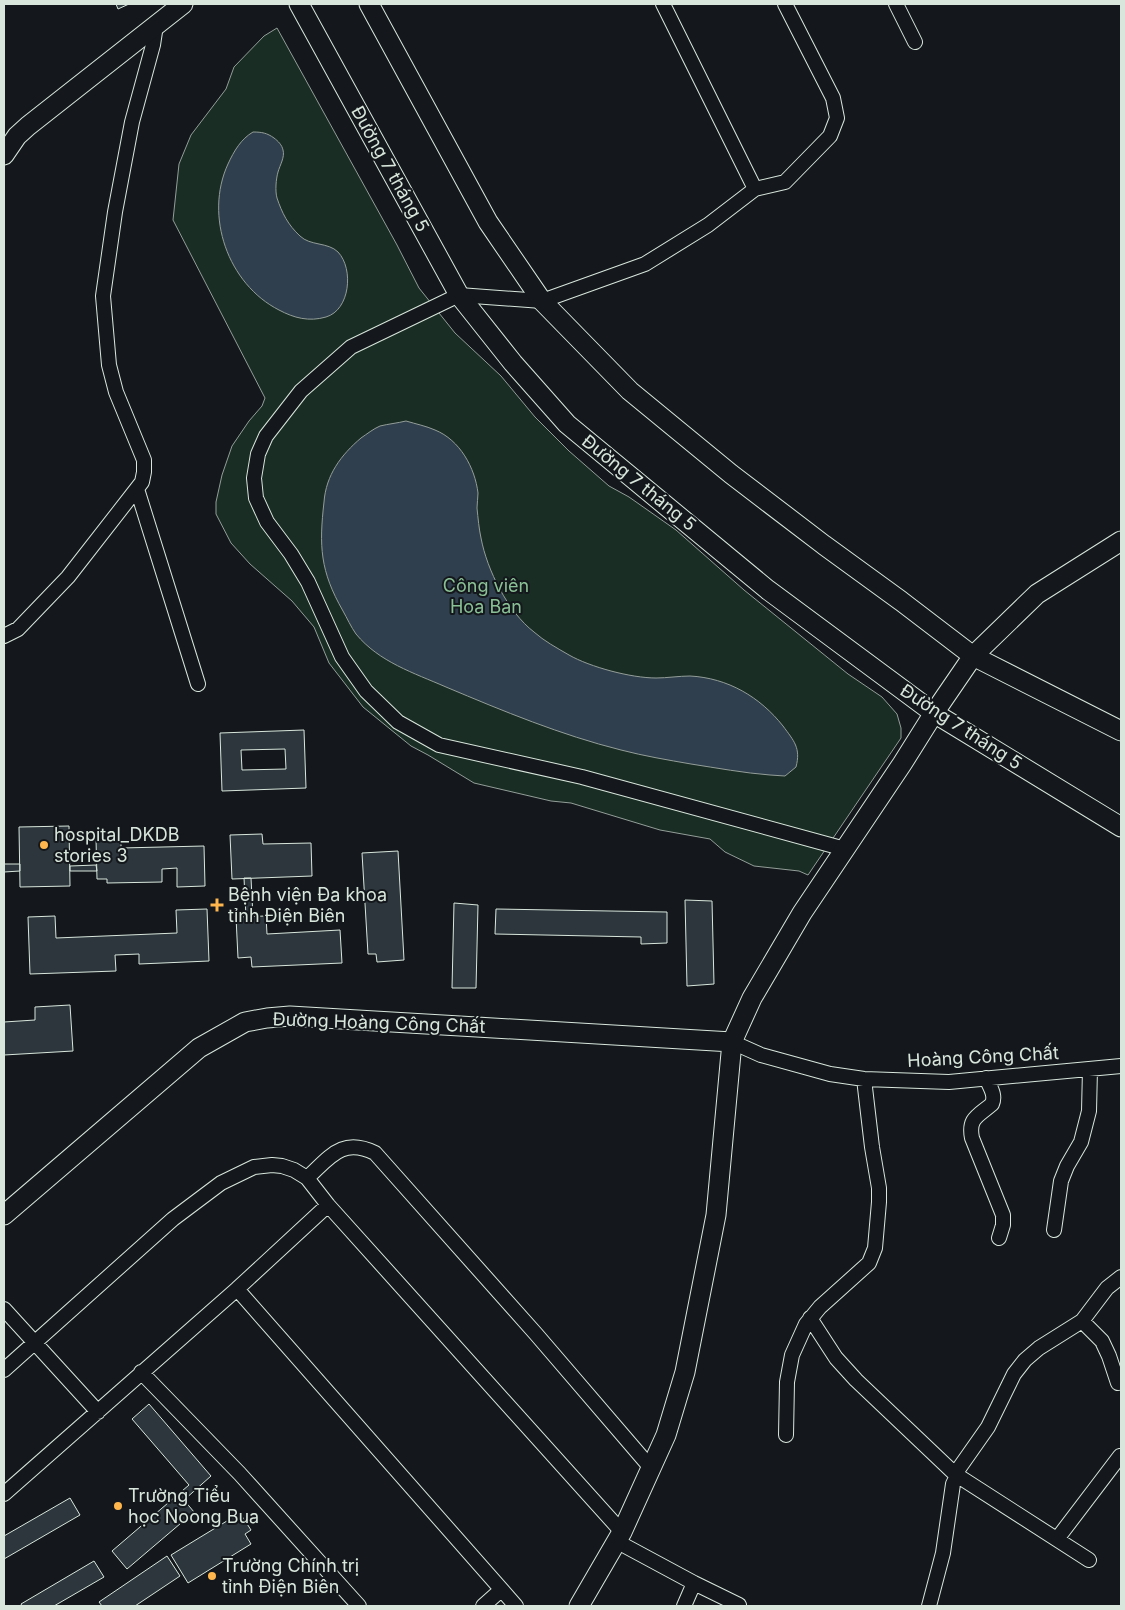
<svg xmlns="http://www.w3.org/2000/svg" width="1125" height="1610" font-family="Inter,sans-serif">
<style>
.green{fill:#1a2d24;stroke:#939e99}
.water{fill:#2f3f4d;stroke:#939e99}
.building{fill:#2c363c;stroke:#d8e6dc;fill-rule:evenodd}
.lines{fill:none;stroke-linecap:round;stroke-linejoin:round}
.street-casing{stroke:#d8e6dc;stroke-width:16}
.secondary-casing{stroke:#d8e6dc;stroke-width:21}
.street{stroke:#14181c;stroke-width:14}
.secondary{stroke:#14181c;stroke-width:19}
.poi-dot{fill:#ffb74d;stroke:#14181c;stroke-width:2}
.labels{text-anchor:middle;stroke-width:4;stroke-linejoin:round;paint-order:stroke}
.street-label{font-size:18px;fill:#d8e6dc;stroke:#14181c}
.park-label{font-size:18px;fill:#8ac095;stroke:#14181c}
.poi-label{font-size:18px;fill:#d8e6dc;stroke:#14181c;text-anchor:start}
</style>
<rect width="100%" height="100%" fill="#14181c"/>
<path class="green" d="M 277,28 L 397,245 L 419,288 L 455,333 L 501,376 L 535,417 L 569,451 L 609,486 L 629,497 L 676,530 L 744,590 L 848,674 L 882,697 L 897,714 L 901,728 L 901,738 L 808,875 L 799,871 L 754,866 L 725,852 L 710,839 L 660,830 L 571,803 L 551,801 L 474,783 L 428,755 L 411,746 L 363,707 L 329,663 L 314,627 L 292,601 L 250,564 L 231,543 L 216,514 L 216,502 L 222,475 L 232,446 L 249,421 L 262,406 L 265,398 L 173,220 L 179,164 L 191,135 L 226,89 L 234,67 L 264,36 Z"/>
<path class="water" d="M 253,132 C 262,132 267,133 274,138 C 278,141 282,145 283,150 C 285,157 280,165 278,172 C 276,179 275,191 277,198 C 282,213 288,225 300,236 C 310,246 328,242 338,252 C 354,269 350,310 326,317 C 309,322 294,318 279,310 C 228,284 204,216 228,164 C 234,151 241,139 253,132 Z
M 406,421 C 416,424 426,426 435,430 C 460,440 475,468 478,493 C 478,498 477,503 477,508 C 478,518 479,529 481,538 C 487,570 508,612 534,632 C 544,641 557,648 569,655 C 590,667 631,678 656,678 C 667,678 679,676 690,676 C 728,678 760,697 783,726 C 794,741 801,748 796,767 L 785,776 L 770,775 C 744,773 717,768 691,764 C 668,760 644,756 621,750 C 561,735 503,711 446,687 C 414,673 379,662 356,634 C 351,627 347,618 343,611 C 320,571 319,546 324,502 C 326,475 341,455 361,438 C 367,434 373,429 380,426 C 388,424 398,423 406,421 Z"/>
<path class="building" d="M 116,4 L 129,4 L 118,9 Z
M 304,730 L 306,788 L 222,791 L 220,733 ZM 285,749 L 286,769 L 242,770 L 241,750 Z
M 69,826 L 70,886 L 20,887 L 19,827 Z
M 262,834 L 263,844 L 311,843 L 312,876 L 232,879 L 230,835 Z
M 96,839 L 121,839 L 121,848 L 204,846 L 205,886 L 177,887 L 177,868 L 162,869 L 162,882 L 107,883 L 107,879 L 97,879 Z
M 398,851 L 404,960 L 377,962 L 376,954 L 368,954 L 362,853 Z
M 4,864 L 20,864 L 20,871 L 4,872 Z
M 96,865 L 97,871 L 70,871 L 70,866 Z
M 244,878 L 251,878 L 253,917 L 246,917 Z
M 685,900 L 712,901 L 714,984 L 687,986 Z
M 454,903 L 478,905 L 476,988 L 452,988 Z
M 207,909 L 209,961 L 139,964 L 139,954 L 115,955 L 116,971 L 30,974 L 28,917 L 55,916 L 56,938 L 177,933 L 176,910 Z
M 496,909 L 667,912 L 667,943 L 641,944 L 641,937 L 495,934 Z
M 266,916 L 267,934 L 340,930 L 342,963 L 252,967 L 251,957 L 238,958 L 236,917 Z
M 70,1005 L 73,1051 L 4,1055 L 4,1022 L 35,1020 L 35,1007 Z
M 149,1404 L 211,1476 L 184,1500 L 194,1512 L 127,1569 L 112,1551 L 189,1485 L 132,1419 Z
M 70,1498 L 80,1515 L 4,1559 L 4,1536 Z
M 240,1513 L 251,1530 L 245,1534 L 251,1544 L 188,1583 L 171,1555 Z
M 167,1556 L 180,1576 L 135,1606 L 102,1606 L 99,1602 Z
M 94,1561 L 104,1577 L 54,1606 L 22,1606 L 21,1604 Z"/>
<g class="lines">
<defs>
<path id="street" d="M 663,4 L 755,189
M 785,4 L 833,98 L 837,118 L 830,136 L 785,182 L 755,189 L 708,225 L 645,264 L 542,301 L 459,295 L 351,347 L 301,391 L 266,436 L 258,454 L 254,478 L 256,498 L 267,522 L 291,554 L 308,582 L 342,657 L 366,691 L 398,722 L 439,745 L 582,777 L 845,849
M 896,4 L 915,42
M 137,489 L 198,684
M 4,636 L 18,629 L 68,577 L 142,482 L 144,472 L 144,460 L 116,392 L 109,365 L 103,296 L 115,212 L 132,122 L 153,45 L 156,25
M 732,1042 L 761,1055 L 830,1074 L 864,1079 L 949,1082 L 1121,1066
M 986,1078 C 990,1087 996,1095 992,1104 C 978,1116 968,1118 972,1138 L 1003,1215 L 1003,1225 L 999,1238
M 307,1178 C 330,1157 342,1137 375,1153 L 536,1334 L 651,1468
M 1054,1230 L 1061,1181 L 1067,1166 L 1081,1142 L 1089,1111 L 1090,1069
M 237,1289 L 516,1606
M 4,1309 L 98,1412
M 810,1318 L 836,1358 L 856,1380 L 955,1474 L 988,1427 L 1014,1374 L 1025,1360 L 1039,1348 L 1082,1321 L 1107,1288 L 1121,1277
M 1082,1321 L 1102,1341 L 1109,1356 L 1118,1383
M 4,1370 L 173,1219 L 221,1183 L 254,1167 L 272,1165 L 282,1166 L 294,1170 L 307,1178 L 328,1205 L 622,1532
M 141,1372 L 240,1474 L 359,1606
M 786,1435 L 787,1382 L 792,1355 L 806,1324 L 820,1307 L 869,1263 L 875,1248 L 879,1202 L 879,1188 L 872,1147 L 864,1079
M 955,1474 L 1089,1560
M 4,1494 L 237,1289 L 328,1205
M 1057,1539 L 1120,1456
M 616,1541 L 694,1583 L 739,1605
M 483,1606 L 501,1590
M 684,1606 L 694,1583
M 929,1606 L 943,1553 L 953,1484 L 957,1476"/>
<path id="secondary" d="M 299,4 L 459,295 L 513,363 L 567,424 L 768,590 L 934,713 L 1121,827
M 369,4 L 488,222 L 542,301 L 630,391 L 731,474 L 824,545 L 901,601 L 973,656 L 1121,731
M 4,155 L 17,136 L 28,126 L 183,4
M 4,1215 L 199,1048 L 245,1022 L 267,1018 L 290,1016 L 732,1042
M 579,1606 L 622,1532 L 666,1435 L 685,1372 L 716,1215 L 732,1042 L 752,998 L 802,913 L 902,764 L 934,713 L 973,656 L 1037,594 L 1121,541"/>
</defs>
<use href="#street" class="street-casing"/>
<use href="#secondary" class="secondary-casing"/>
<use href="#street" class="street"/>
<use href="#secondary" class="secondary"/>
</g>
<g class="poi-dot">
<circle cx="44" cy="845" r="5"/>
<path d="M214.5 897.5h5v5h5v5h-5v5h-5v-5h-5v-5h5z"/>
<circle cx="118" cy="1506" r="5"/>
<circle cx="212" cy="1576" r="5"/>
</g>
<g class="labels">
<g class="street-label">
<text transform="translate(390 169) rotate(61)" y="6">Đường 7 tháng 5</text>
<text transform="translate(639 483) rotate(39)" y="6">Đường 7 tháng 5</text>
<text transform="translate(961 727) rotate(33)" y="6">Đường 7 tháng 5</text>
<text transform="translate(379 1023) rotate(2)" y="6">Đường Hoàng Công Chất</text>
<text transform="translate(983 1057) rotate(-3)" y="6">Hoàng Công Chất</text>
</g>
<g class="park-label">
<text x="486" y="592">Công viên<tspan x="486" dy="21">Hoa Ban</tspan></text>
</g>
<g class="poi-label">
<text x="54" y="841">hospital_DKDB<tspan x="54" dy="21">stories 3</tspan></text>
<text x="228" y="901">Bệnh viện Đa khoa<tspan x="228" dy="21">tỉnh Điện Biên</tspan></text>
<text x="128" y="1502">Trường Tiểu<tspan x="128" dy="21">học Noong Bua</tspan></text>
<text x="222" y="1572">Trường Chính trị<tspan x="222" dy="21">tỉnh Điện Biên</tspan></text>
</g>
</g>
<rect width="1125" height="1610" fill="none" stroke="#d8e6dc" stroke-width="10"/>
</svg>
